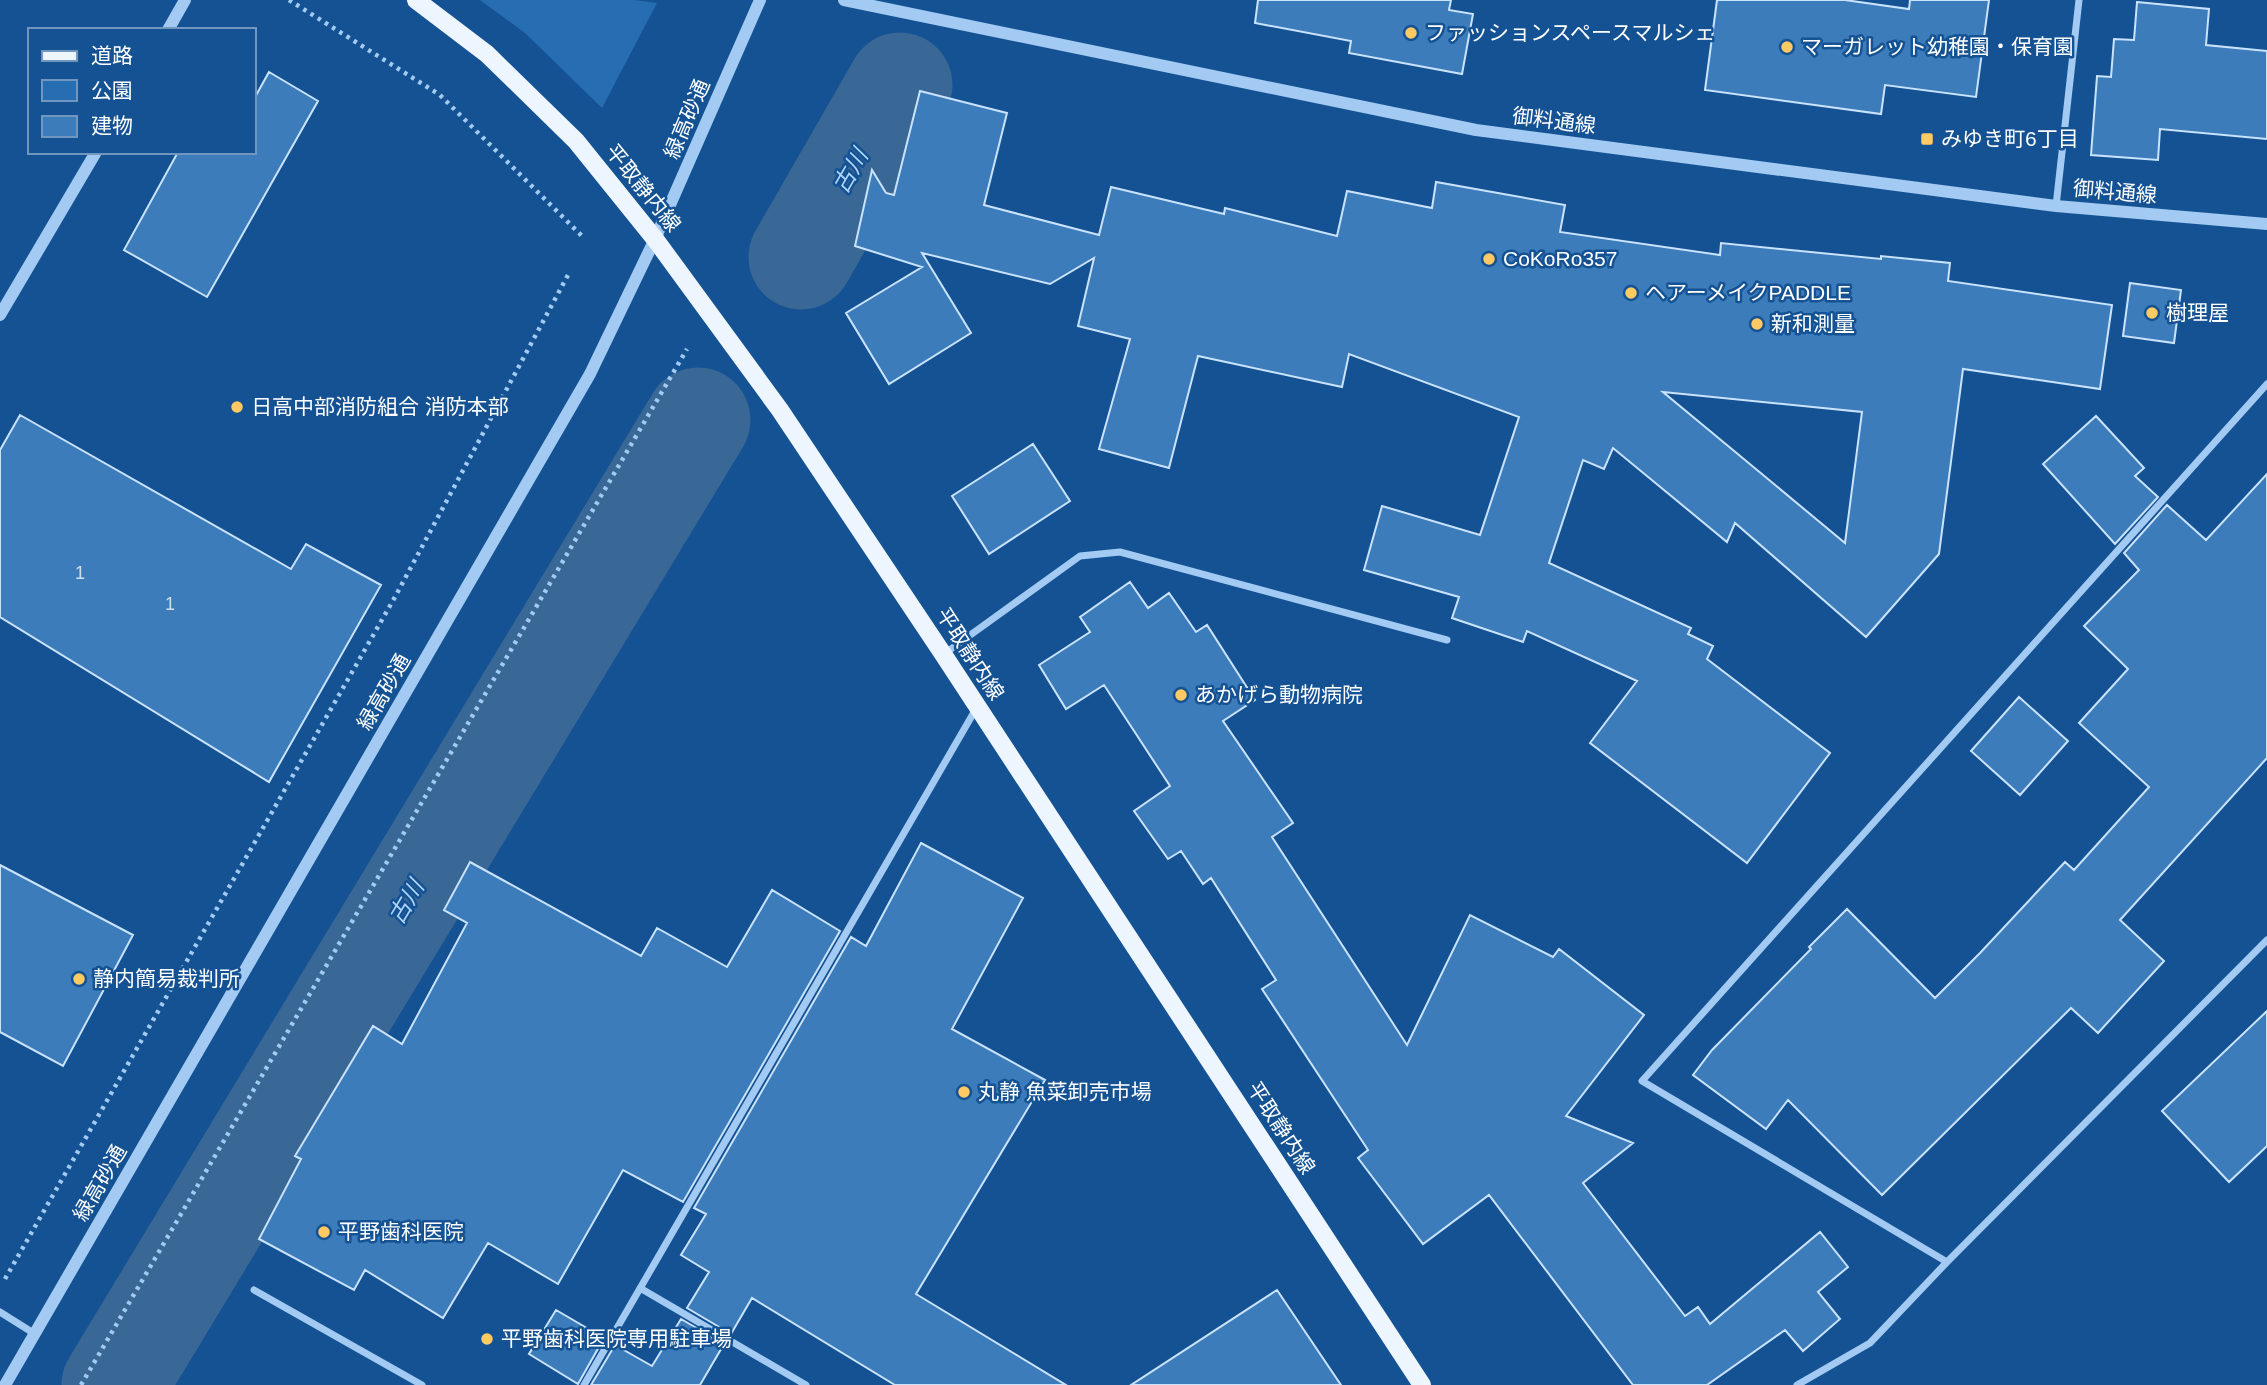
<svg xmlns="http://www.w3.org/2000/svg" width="2267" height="1385" font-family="Helvetica,'Noto Sans JP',sans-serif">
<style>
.green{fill:#266db2}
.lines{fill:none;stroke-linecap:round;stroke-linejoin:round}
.river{stroke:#396796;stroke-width:105}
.building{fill:#3d7cbb;stroke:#cae3fc;stroke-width:2;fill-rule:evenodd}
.path{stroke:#a2caf2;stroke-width:4.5;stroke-dasharray:3.5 5;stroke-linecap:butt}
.minor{stroke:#a2caf2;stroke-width:7}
.tertiary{stroke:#a2caf2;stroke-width:12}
.primary{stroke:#edf5ff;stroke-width:18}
.poi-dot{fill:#ffc963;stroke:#145293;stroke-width:2.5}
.labels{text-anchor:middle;stroke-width:5;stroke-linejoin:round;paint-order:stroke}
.number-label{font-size:18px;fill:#cedeee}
.poi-label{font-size:21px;fill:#fff;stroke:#145293;text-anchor:start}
.street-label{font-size:21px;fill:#fff;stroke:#145293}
.water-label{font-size:23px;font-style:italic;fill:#aed4f9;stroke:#145293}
</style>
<rect width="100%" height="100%" fill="#145293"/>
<path class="green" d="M 480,0 L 634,0 L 657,3 L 602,108 L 525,33 Z"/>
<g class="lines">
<path class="river" d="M 801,257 L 900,85
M 114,1385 L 698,420"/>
</g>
<path class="building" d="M 1258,0 L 1451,0 L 1449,10 L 1473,14 L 1462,74 L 1349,53 L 1351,41 L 1255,23 Z
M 1717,0 L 1845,0 L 1909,9 L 1910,0 L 1989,0 L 1976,97 L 1885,85 L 1881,114 L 1705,90 Z
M 2137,2 L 2209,9 L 2206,45 L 2267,51 L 2267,139 L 2160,129 L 2158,160 L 2091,155 L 2097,76 L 2111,77 L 2114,39 L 2134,40 Z
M 269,72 L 318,101 L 207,297 L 124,250 L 178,152 L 254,152 L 254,99 Z
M 920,91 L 1007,113 L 984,205 L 1099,235 L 1111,187 L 1224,214 L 1225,208 L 1337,236 L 1347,191 L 1432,208 L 1436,182 L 1565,205 L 1560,232 L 1720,255 L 1721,243 L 1881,259 L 1881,256 L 1950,263 L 1948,281 L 2112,305 L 2100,389 L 1963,369 L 1939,554 L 1866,637 L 1735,523 L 1727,542 L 1613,448 L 1604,469 L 1583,460 L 1549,563 L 1691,628 L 1688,634 L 1713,646 L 1707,659 L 1830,753 L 1747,863 L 1590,743 L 1637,681 L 1527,631 L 1523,642 L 1452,618 L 1459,597 L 1364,570 L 1382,506 L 1480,535 L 1519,417 L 1349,354 L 1342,387 L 1198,356 L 1169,468 L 1099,449 L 1130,339 L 1078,326 L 1094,258 L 1050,284 L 922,253 L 971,333 L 889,384 L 846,313 L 922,267 L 855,246 L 872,170 L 886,193 L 894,195 ZM 1663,392 L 1862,412 L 1845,543 Z
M 2130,283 L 2181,290 L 2174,343 L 2123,336 Z
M 20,415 L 291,569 L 306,544 L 381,585 L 269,782 L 0,617 L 0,450 Z
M 2096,416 L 2144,468 L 2135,476 L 2158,497 L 2115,544 L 2043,464 Z
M 1033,444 L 1070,501 L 989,554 L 952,496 Z
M 2267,474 L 2267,758 L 2120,920 L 2164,961 L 2098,1033 L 2071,1008 L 1882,1195 L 1788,1100 L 1766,1129 L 1693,1075 L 1712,1050 L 1811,949 L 1809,947 L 1847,909 L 1935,998 L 1980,953 L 2065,862 L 2074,870 L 2149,787 L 2079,723 L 2128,669 L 2084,626 L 2139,570 L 2124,553 L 2167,505 L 2206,540 Z
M 1130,582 L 1148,608 L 1169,593 L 1196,632 L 1207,625 L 1255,700 L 1223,721 L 1293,823 L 1272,837 L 1407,1045 L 1470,915 L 1553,957 L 1559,949 L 1644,1015 L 1566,1116 L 1633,1143 L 1583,1183 L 1685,1316 L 1698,1307 L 1710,1324 L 1820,1232 L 1848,1267 L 1818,1292 L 1840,1319 L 1803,1351 L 1785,1330 L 1707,1385 L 1633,1385 L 1489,1195 L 1423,1244 L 1358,1158 L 1368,1150 L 1262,989 L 1276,980 L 1211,878 L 1203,884 L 1181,851 L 1168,859 L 1134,811 L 1170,786 L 1104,685 L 1066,709 L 1039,665 L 1090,632 L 1080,617 Z
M 2019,697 L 2068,741 L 2020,795 L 1971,751 Z
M 921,843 L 1023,898 L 952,1029 L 1045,1080 L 916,1294 L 1066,1385 L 895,1385 L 752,1298 L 731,1334 L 687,1308 L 709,1272 L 681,1255 L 706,1214 L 694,1208 L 851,937 L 866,946 Z
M 470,862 L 641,956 L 657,928 L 727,967 L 772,890 L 840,931 L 683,1202 L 623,1170 L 558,1284 L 488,1243 L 443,1318 L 365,1270 L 354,1290 L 259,1239 L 301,1159 L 295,1156 L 373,1026 L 402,1044 L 467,923 L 444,910 Z
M 0,865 L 133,935 L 63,1066 L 0,1032 Z
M 2267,1011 L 2267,1146 L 2229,1182 L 2162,1111 Z
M 1277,1290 L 1341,1385 L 1131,1385 Z
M 556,1310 L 604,1338 L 578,1384 L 529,1354 Z
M 681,1319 L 724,1344 L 700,1385 L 591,1385 L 615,1345 L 652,1366 Z"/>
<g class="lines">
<path class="path" d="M 289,0 L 440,95 L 582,236
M 5,1279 L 395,597 L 568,275
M 81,1385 L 687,349"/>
<path class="minor" d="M 2056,206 L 2079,0
M 944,654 L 1080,556 L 1120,552 L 1447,640
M 1947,1262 L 1642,1081 L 2267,384
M 640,1288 L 806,1385
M 254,1290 L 422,1385
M 0,1312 L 35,1334
M 584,1385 L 977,707
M 1797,1385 L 1870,1343 L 1947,1262 L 2267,940"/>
<path class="tertiary" d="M 844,0 L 1476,130 L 2056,206 L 2267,224
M 168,30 L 185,0
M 0,315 L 96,152
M 5,1385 L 590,374 L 655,239 L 760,0"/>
<path class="primary" d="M 416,0 L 487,54 L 576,141 L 655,239 L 780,410 L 943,654 L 1422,1385"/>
</g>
<g class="poi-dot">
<circle cx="1411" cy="33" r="7"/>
<circle cx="1787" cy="47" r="7"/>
<rect x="1920" y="132" width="14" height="14" rx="3.5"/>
<circle cx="1489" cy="259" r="7"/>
<circle cx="1631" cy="293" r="7"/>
<circle cx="2152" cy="313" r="7"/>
<circle cx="1757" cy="324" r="7"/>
<circle cx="237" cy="407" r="7"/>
<circle cx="1181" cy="695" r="7"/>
<circle cx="79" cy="979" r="7"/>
<circle cx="964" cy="1092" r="7"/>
<circle cx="324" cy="1232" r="7"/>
<circle cx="487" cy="1339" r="7"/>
</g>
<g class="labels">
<g class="number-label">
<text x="80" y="579">1</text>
<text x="170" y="610">1</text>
</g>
<g class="poi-label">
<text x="1425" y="40">ファッションスペースマルシェ</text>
<text x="1801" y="54">マーガレット幼稚園・保育園</text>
<text x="1941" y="146">みゆき町6丁目</text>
<text x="1503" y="266">CoKoRo357</text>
<text x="1645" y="300">ヘアーメイクPADDLE</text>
<text x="2166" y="320">樹理屋</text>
<text x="1771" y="331">新和測量</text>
<text x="251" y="414">日高中部消防組合 消防本部</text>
<text x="1195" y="702">あかげら動物病院</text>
<text x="93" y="986">静内簡易裁判所</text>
<text x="978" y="1099">丸静 魚菜卸売市場</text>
<text x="338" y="1239">平野歯科医院</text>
<text x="501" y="1346">平野歯科医院専用駐車場</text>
</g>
<g class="street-label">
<text transform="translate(687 119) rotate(-67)" y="7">緑高砂通</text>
<text transform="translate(1554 121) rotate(7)" y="7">御料通線</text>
<text transform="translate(643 188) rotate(51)" y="7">平取静内線</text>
<text transform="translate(2115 192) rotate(5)" y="7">御料通線</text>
<text transform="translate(970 654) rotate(57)" y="7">平取静内線</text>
<text transform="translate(384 692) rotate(-60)" y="7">緑高砂通</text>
<text transform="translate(1281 1128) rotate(57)" y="7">平取静内線</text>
<text transform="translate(100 1183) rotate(-60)" y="7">緑高砂通</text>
</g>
<g class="water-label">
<text transform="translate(850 171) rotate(-60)" y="8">古川</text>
<text transform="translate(406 902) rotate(-59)" y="8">古川</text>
</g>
</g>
<rect x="28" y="28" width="228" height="126" fill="#145293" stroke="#7297be" stroke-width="2"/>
<rect x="42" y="51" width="35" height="10" fill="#edf5ff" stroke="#7297be" stroke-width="2"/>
<text x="91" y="63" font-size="21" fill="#ffffff">道路</text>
<rect x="42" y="80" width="35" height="21" fill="#266db2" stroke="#7297be" stroke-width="2"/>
<text x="91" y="98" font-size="21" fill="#ffffff">公園</text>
<rect x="42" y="116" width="35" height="21" fill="#3d7cbb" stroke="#7297be" stroke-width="2"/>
<text x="91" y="133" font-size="21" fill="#ffffff">建物</text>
</svg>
